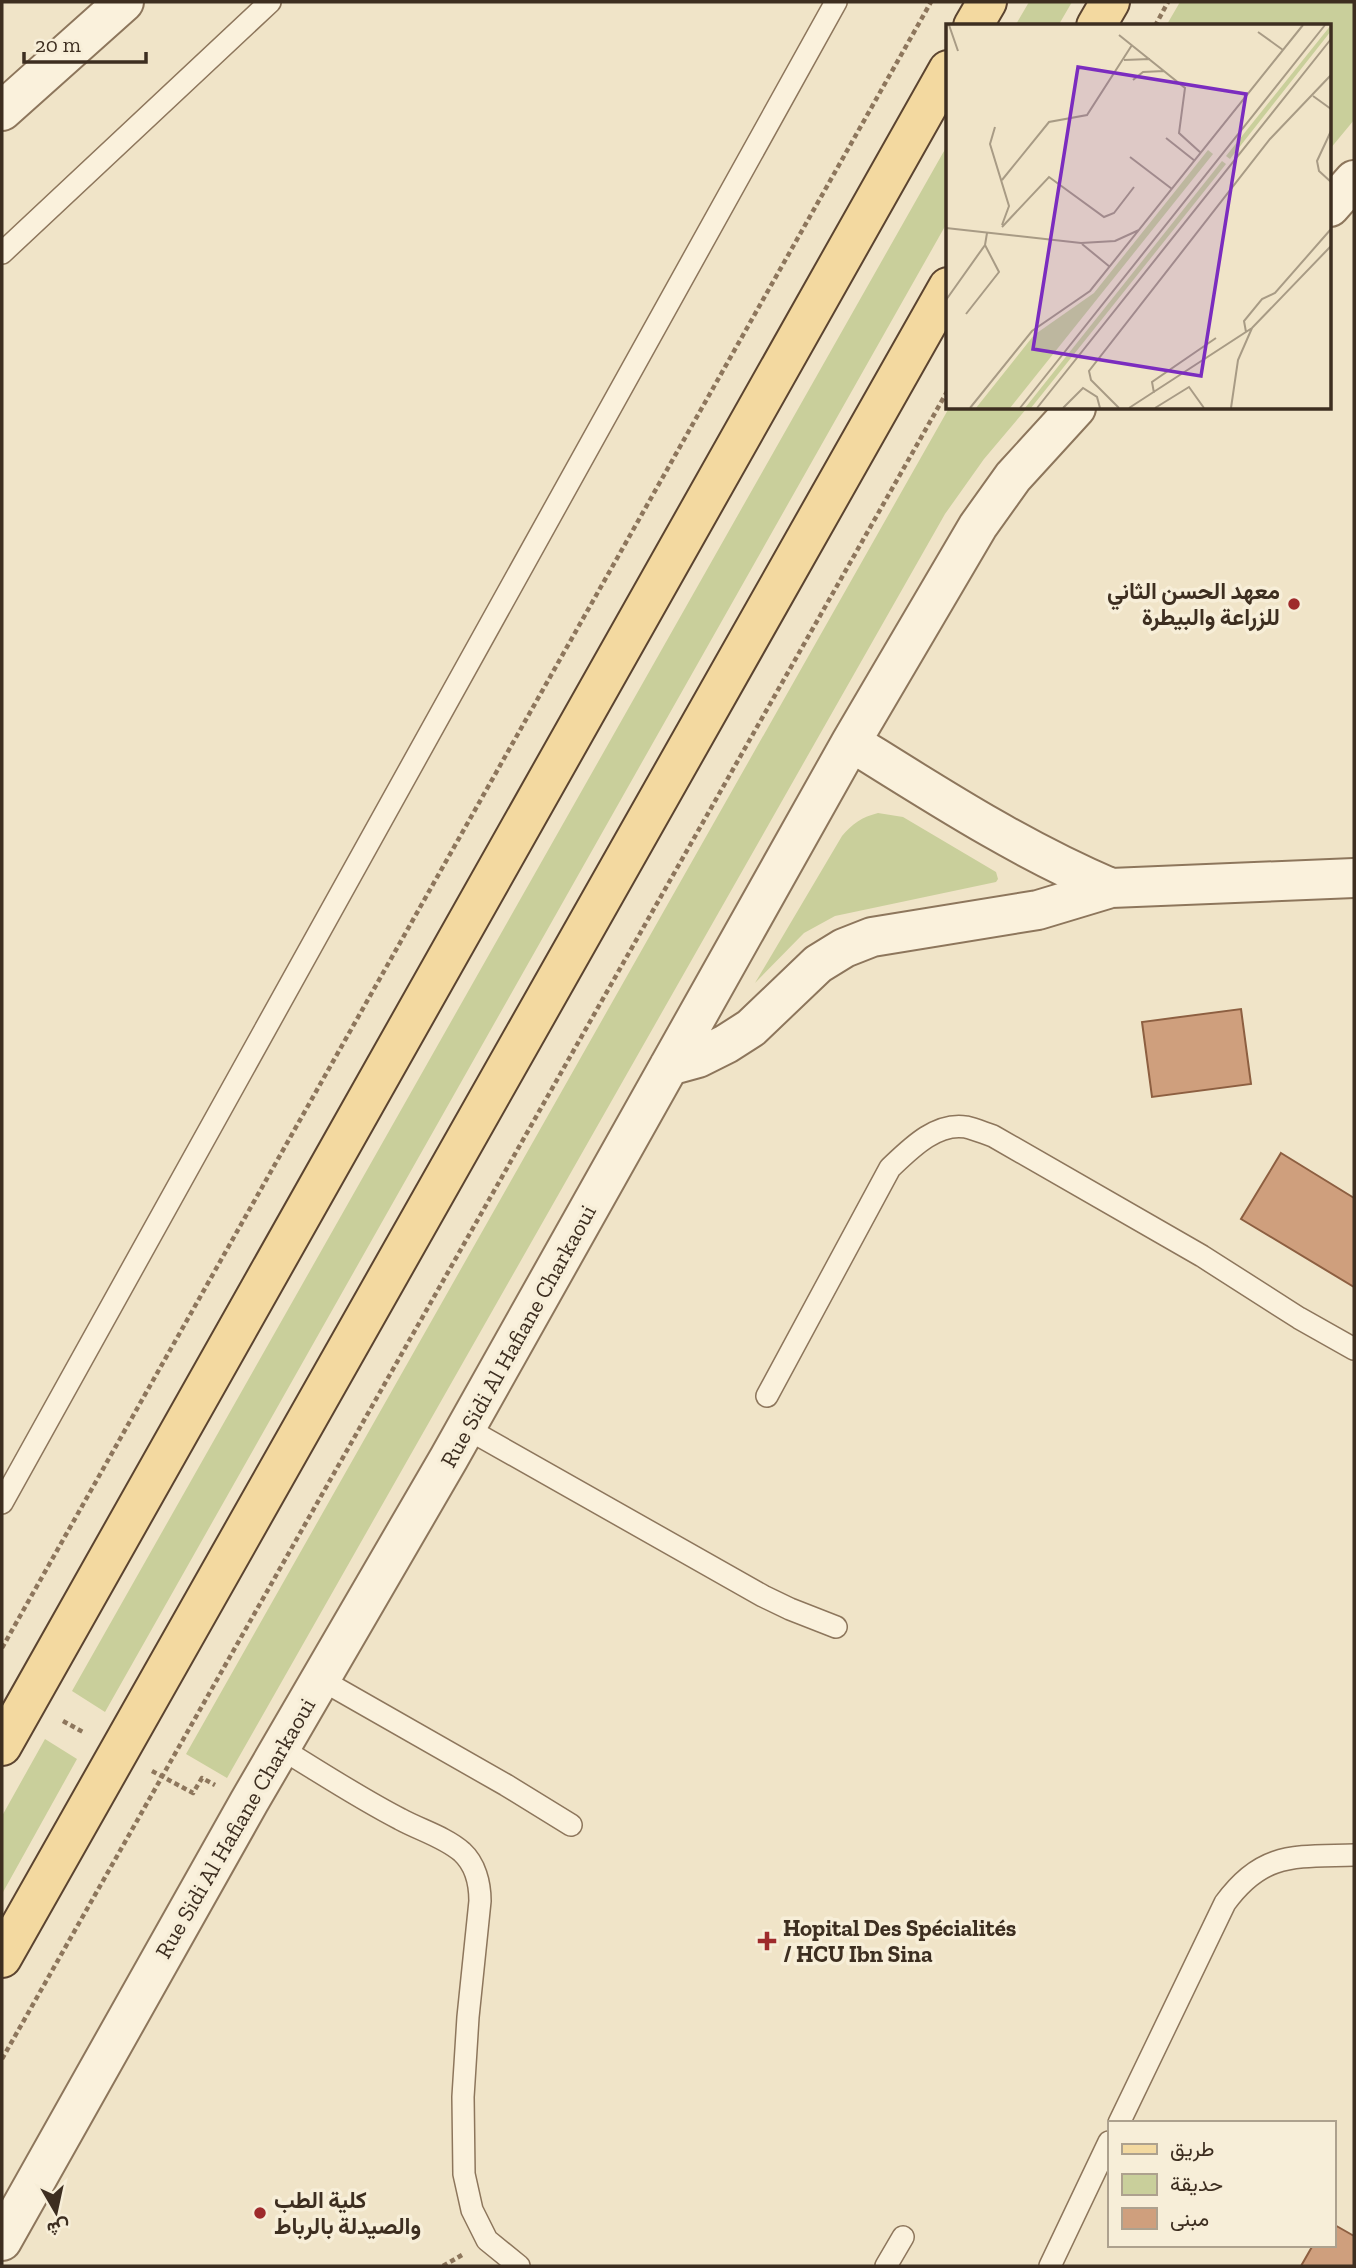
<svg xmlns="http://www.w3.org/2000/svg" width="1356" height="2268" font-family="'Zilla Slab',Vazirmatn,serif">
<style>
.green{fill:#c9cf9b}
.building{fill:#cf9f7d;stroke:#8d5f41;stroke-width:2}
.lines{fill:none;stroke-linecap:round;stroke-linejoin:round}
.lane-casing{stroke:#8d765c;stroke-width:24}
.street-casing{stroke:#8d765c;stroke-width:42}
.primary-casing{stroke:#5b4430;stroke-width:42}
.path{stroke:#8d765c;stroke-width:4.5;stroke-dasharray:5 3.5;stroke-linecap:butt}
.lane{stroke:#faf1dc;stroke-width:21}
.street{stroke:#faf1dc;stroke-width:38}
.primary{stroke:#f3d9a0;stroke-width:38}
.poi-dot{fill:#9e2a2b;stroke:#f7eed8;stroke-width:2.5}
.labels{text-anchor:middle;stroke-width:7;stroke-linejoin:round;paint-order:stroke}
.poi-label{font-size:23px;font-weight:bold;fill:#3d2e20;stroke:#f7eed8;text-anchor:start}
.street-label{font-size:23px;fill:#3d2e20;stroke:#f7eed8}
.inset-road{fill:none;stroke:#a89b85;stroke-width:2}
.view{fill:#7b2cbf;fill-opacity:0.15;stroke:#7b2cbf;stroke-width:3.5}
.inset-edge{fill:none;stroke:#3d2e20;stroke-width:3.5}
</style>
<rect width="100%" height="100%" fill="#f0e4c8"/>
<path class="green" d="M 1029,2 L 1072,2 L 1058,26 L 1015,26 Z
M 1180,2 L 1354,2 L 1354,120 L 1330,149 L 1330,26 L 1166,26 Z
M 948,144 L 948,221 L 105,1712 L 72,1691 Z
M 949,408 L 1027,408 L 984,459 L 945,514 L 227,1778 L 186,1754 Z
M 878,813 L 903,817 L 996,872 L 998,879 L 996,882 L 835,916 L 804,933 L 755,983 L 842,836 C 852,824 862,817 878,813 Z
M 45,1739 L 77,1759 L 2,1894 L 2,1816 Z"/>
<path class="building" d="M 1241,1009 L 1251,1084 L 1152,1097 L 1142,1022 Z
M 1281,1153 L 1354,1198 L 1354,1287 L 1241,1219 Z
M 1333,2224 L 1354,2236 L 1354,2266 L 1301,2266 L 1313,2245 L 1333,2245 Z
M 1333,2224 L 1354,2236 L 1354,2266 L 1301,2266 L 1313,2245 L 1333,2245 Z
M 1333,2224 L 1354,2236 L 1354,2266 L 1301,2266 L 1313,2245 L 1333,2245 Z"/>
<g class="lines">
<defs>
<path id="lane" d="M 2,253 L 270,2
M 767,1396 L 890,1168 C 910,1149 936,1122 966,1127 C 975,1129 984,1133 993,1136 L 1202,1256 L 1299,1318 L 1354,1349
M 466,1428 L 763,1596 L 790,1609 L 836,1627
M 2,1503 L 836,2
M 320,1679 L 506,1785 L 571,1825
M 280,1748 C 320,1772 359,1798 400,1819 C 420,1830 445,1837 462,1852 C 475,1864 480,1883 480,1901 L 468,2017 L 463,2097 L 464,2174 L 472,2210 L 487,2240 L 519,2266
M 1119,2123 L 1225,1903 C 1263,1851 1295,1857 1354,1855
M 886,2266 L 903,2237
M 1050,2266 L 1109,2142"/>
<path id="street" d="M 2,111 L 124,2
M 1330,207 L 1354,180
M 851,742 C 936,795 1019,849 1111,888
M 669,1066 L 698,1058 L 726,1044 L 751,1028 L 818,964 L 844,948 L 872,937 L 1038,910 L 1111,888 L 1354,878
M 2,2241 L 249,1802 L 449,1458 L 851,742 L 978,526 L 1013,477 L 1076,408"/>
<path id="primary" d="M 973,26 L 987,2
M 1096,26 L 1110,2
M 2,1746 L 948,70
M 2,1958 L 948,287"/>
</defs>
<use href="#lane" class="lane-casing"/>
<use href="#street" class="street-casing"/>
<use href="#primary" class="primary-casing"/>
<path class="path" d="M 1155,26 L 1168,2
M 2,1648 L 931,2
M 63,1721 L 83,1732
M 152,1771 L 193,1793 L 202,1778 L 215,1785
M 2,2059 L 948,390
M 443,2266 L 462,2255"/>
<use href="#lane" class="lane"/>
<use href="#street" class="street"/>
<use href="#primary" class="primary"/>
</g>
<g class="poi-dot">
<circle cx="1294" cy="604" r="7"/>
<path d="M763.5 1930.5h7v7h7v7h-7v7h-7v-7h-7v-7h7z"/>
<circle cx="260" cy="2213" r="7"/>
</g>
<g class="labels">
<g class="poi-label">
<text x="1280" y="599" text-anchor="end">معهد الحسن الثاني<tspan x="1280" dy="26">للزراعة والبيطرة</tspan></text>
<text x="783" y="1936">Hopital Des Spécialités<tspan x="783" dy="26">/ HCU Ibn Sina</tspan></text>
<text x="274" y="2208">كلية الطب<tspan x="274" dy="26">والصيدلة بالرباط</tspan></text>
</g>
<g class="street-label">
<text transform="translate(518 1336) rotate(-61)" y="8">Rue Sidi Al Hafiane Charkaoui</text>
<text transform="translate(235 1828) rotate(-60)" y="8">Rue Sidi Al Hafiane Charkaoui</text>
</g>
</g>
<g transform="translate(946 24)">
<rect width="385" height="385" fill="#f0e4c8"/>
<path d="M 385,1 L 385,7 L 284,135 L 280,132 ZM 262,126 L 267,130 L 64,384 L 30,384 L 88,311 L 148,269 ZM 276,137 L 280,140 L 85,384 L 79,384 Z" fill="#c9cf9b"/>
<path class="inset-road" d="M 3,1 L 12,27M 312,8 L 337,26M 173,11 L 239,64 L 233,109 L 255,129M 178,36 L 204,35M 187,56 L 197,48 L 218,47M 367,72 L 385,85M 49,103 L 44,120 L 63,182 L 56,201M 385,107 L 371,137 L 373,147 L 385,158M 220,114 L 249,137M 184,133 L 226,165M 56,156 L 103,98 L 141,91 L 186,21M 56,203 L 103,153 L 158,193 L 168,189 L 188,163M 0,204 L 135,219 L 169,217 L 193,206M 136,220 L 164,243M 0,276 L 39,221 L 41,209M 20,290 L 53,248 L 39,221M 300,308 L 298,297 L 316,275 L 329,269 L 385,205M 208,369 L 206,358 L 270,314M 24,384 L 86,307 L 144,267 L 357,1M 74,384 L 379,1M 91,384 L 385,15M 117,384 L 137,364 L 151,373 L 154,384M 173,384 L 145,356 L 143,347 L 324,115 L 385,51M 183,384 L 306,304 L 385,222M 209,384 L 243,363 L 258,384M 285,384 L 292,336 L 306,304"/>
<path class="view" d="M 132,43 L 300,70 L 255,352 L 87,325 Z"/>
<rect width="385" height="385" class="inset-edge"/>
</g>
<rect width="1356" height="2268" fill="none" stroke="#3d2e20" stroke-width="7"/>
<rect x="1108" y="2121" width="228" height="126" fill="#f7eed8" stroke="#ada18e" stroke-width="2"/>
<rect x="1122" y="2144" width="35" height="10" fill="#f3d9a0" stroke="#ada18e" stroke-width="2"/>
<text x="1170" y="2156" font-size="21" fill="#3d2e20">طريق</text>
<rect x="1122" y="2174" width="35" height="21" fill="#c9cf9b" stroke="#ada18e" stroke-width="2"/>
<text x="1170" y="2191" font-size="21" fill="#3d2e20">حديقة</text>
<rect x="1122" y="2208" width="35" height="21" fill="#cf9f7d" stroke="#ada18e" stroke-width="2"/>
<text x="1170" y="2226" font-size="21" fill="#3d2e20">مبنى</text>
<g transform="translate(56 2212) rotate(171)" stroke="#f7eed8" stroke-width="5" paint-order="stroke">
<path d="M0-5L12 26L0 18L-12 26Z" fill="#3d2e20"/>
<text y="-10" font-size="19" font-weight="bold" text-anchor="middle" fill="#3d2e20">ش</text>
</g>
<path d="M24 52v10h122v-10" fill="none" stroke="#3d2e20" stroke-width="3.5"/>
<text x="35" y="52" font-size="21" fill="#3d2e20" stroke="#f7eed8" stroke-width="5" paint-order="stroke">20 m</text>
</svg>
